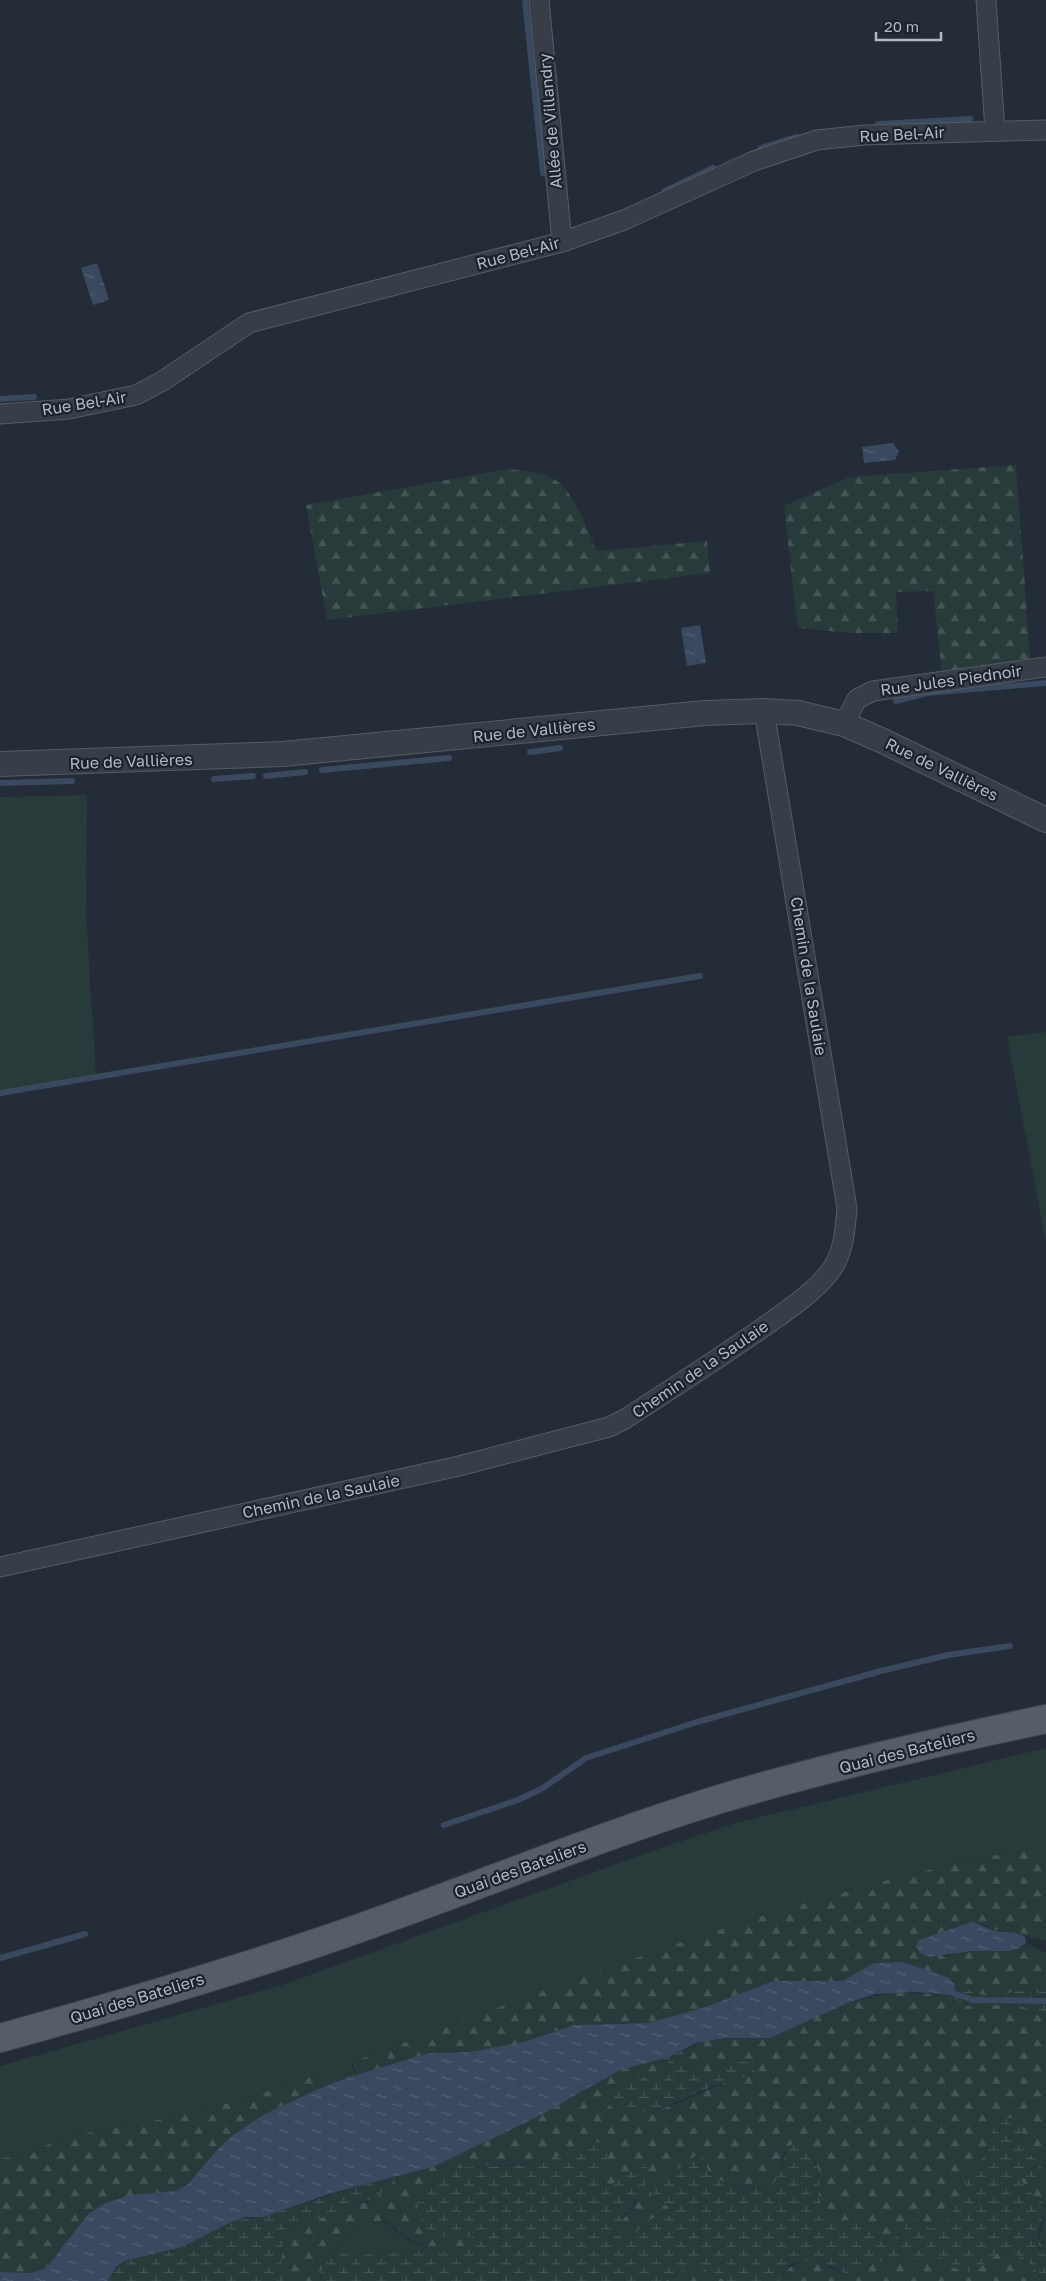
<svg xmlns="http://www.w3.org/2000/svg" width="1046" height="2281" font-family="'Golos Text',sans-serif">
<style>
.grass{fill:#283a3a}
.forest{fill:url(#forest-firs)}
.wetland{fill:url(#wetland-marsh)}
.water{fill:url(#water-ripples)}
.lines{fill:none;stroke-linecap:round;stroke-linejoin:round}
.stream{stroke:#3a495f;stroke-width:6}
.minor-casing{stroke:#545c65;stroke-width:21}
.tertiary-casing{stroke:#545c65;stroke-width:26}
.primary-casing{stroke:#404751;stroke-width:30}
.minor{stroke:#373e48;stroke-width:19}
.tertiary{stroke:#373e48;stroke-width:24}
.primary{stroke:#555d67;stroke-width:28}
.labels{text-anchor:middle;stroke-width:4.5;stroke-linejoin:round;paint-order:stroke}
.street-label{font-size:16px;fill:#b1b9c4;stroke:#1c232c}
</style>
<defs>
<pattern id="forest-firs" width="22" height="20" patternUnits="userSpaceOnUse" patternTransform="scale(1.25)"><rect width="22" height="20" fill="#283a3a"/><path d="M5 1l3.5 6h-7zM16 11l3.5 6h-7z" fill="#455455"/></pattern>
<pattern id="wetland-marsh" width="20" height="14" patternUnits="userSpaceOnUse" patternTransform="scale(1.25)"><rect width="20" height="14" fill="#283a3a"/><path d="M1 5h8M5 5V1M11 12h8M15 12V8" fill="none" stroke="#455455"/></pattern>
<pattern id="water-ripples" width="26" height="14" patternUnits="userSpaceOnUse" patternTransform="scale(1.25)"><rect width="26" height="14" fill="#3a495f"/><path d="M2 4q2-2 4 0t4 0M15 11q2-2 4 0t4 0" fill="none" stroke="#546174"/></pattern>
</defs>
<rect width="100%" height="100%" fill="#232c37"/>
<path class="grass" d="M 87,795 L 86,911 L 96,1077 L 0,1093 L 0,797 Z
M 1046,1032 L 1046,1243 L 1007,1037 Z
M 1046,1748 L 1046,1846 C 1015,1852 984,1857 953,1864 C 748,1912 550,1989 352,2062 L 352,2067 L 357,2075 L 318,2089 L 314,2076 L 239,2100 L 178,2116 L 66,2137 L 42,2147 L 26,2156 L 0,2158 L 0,2066 L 282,1985 L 658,1849 L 736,1823 Z
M 373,2221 C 389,2221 390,2225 401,2235 C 408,2241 422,2245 431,2249 L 377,2254 L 342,2253 L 330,2255 L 361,2226 Z"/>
<path class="forest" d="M 1016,465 L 1031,669 L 943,681 L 933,591 L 896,592 L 898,633 L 849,633 L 800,628 L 797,624 L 784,506 L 850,477 Z
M 508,469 C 524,471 542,472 557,481 C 574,492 588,532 597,551 L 707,541 L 710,573 L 327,620 L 306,505 Z
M 1046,1846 L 1046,1941 L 1025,1936 L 1020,1933 L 989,1929 L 982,1924 L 971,1922 L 919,1940 L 944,1957 L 957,1952 L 1017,1949 L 1026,1943 L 1046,1953 L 1046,1992 L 1013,1991 L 1000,1997 L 989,1997 L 955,1985 L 948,1978 L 903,1962 L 874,1963 L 842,1981 L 773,1981 L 706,2007 L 647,2023 L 594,2024 L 557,2030 L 523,2042 L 494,2048 L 470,2052 L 429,2053 L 357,2075 L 352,2062 C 549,1989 748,1911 953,1864 C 984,1857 1015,1852 1046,1846 Z
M 894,1992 L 949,1995 L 967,2006 L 986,2008 L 999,2004 L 1027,2007 L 1042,2017 L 1046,2016 L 1046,2256 C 1033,2242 1040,2239 1043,2223 C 1044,2216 1042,2209 1042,2202 L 1024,2186 L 1021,2178 L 1039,2177 C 1045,2158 1034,2163 1027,2151 C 1023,2144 1023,2135 1022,2127 L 1003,2118 L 995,2125 L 982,2158 L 967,2175 L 965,2194 L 957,2201 L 950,2218 L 931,2229 L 908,2220 C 904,2230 891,2248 879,2237 C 874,2233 870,2226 866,2221 L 833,2220 L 827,2216 L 819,2198 L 819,2171 L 812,2156 L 784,2152 L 779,2175 L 772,2186 C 756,2190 719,2186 709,2172 C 706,2167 705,2162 703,2157 L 651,2196 L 669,2207 L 668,2213 C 645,2217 643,2230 625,2240 L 617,2234 L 618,2226 L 636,2202 L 628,2175 L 615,2184 L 606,2185 C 596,2174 602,2165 610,2154 L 597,2142 C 577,2149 559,2159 539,2162 C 505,2167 473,2163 440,2173 L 437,2182 L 418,2204 L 437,2237 L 471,2237 L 473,2243 L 465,2251 L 447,2252 L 431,2249 L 401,2235 L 396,2228 L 385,2221 L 373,2221 L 361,2226 L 323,2261 L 320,2281 L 284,2281 L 281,2276 L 283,2235 L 290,2226 L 336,2214 L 354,2204 L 369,2202 L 381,2194 L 399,2176 L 433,2167 L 537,2117 L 620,2070 L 669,2057 L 667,2070 L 659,2075 L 647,2075 L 618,2111 C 631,2112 644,2113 657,2110 C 686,2103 712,2084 744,2077 L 732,2062 L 708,2073 L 698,2074 L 691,2069 L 683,2050 L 709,2039 L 770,2038 L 850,2002 Z
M 314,2076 L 318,2089 L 263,2115 L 214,2153 L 188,2184 L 175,2191 L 164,2194 L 149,2193 L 89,2213 L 47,2267 L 32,2273 L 0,2272 L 0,2158 L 26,2156 L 42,2147 L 66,2137 L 178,2116 L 239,2100 Z
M 998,2253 C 1023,2253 1031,2260 1042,2281 L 780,2281 C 787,2265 804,2255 822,2263 C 826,2264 829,2268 832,2269 C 842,2272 854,2271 864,2272 L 873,2263 L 918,2258 L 941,2258 L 955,2268 L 977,2269 Z
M 699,2266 L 726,2281 L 666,2281 C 672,2271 688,2268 699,2266 Z"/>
<path class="wetland" d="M 955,1985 L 989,1997 L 1000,1997 L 1013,1991 L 1046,1992 L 1046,2016 L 1042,2017 C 1029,2008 1014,2002 997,2005 C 991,2006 985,2008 978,2008 C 967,2007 958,2001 949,1995 L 954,1991 Z
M 683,2050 L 691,2069 L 698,2074 L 708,2073 L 732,2062 L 749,2062 L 755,2067 L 754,2074 C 740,2079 727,2081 713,2086 C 681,2099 643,2125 608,2106 C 605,2071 650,2081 667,2070 L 669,2057 Z
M 1003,2118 L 1013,2118 L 1022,2127 L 1024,2145 L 1029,2154 L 1039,2161 L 1042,2169 L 1039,2177 L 1021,2178 L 1024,2186 L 1042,2202 L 1044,2211 L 1038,2236 L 1038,2247 L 1046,2256 L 1046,2281 L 1042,2281 C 1031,2260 1023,2253 998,2253 L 977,2269 L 966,2272 L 955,2268 L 941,2258 L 918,2258 L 873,2263 L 864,2272 L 850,2275 L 821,2262 L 806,2261 L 793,2263 L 783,2273 L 780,2281 L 726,2281 L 699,2266 L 688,2268 L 669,2276 L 666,2281 L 320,2281 L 323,2261 L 330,2255 L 342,2253 L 377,2254 L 431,2249 L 447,2252 L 464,2251 L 473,2243 L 471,2237 L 437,2237 L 429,2232 L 417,2212 L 418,2204 L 437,2182 L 440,2173 L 446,2169 C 478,2165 512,2168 543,2161 C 564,2156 584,2142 605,2142 C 619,2160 589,2167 606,2185 C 621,2184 631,2166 647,2167 L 649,2176 C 643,2197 619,2216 617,2234 L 625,2240 C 645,2229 643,2218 668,2213 L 669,2207 L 651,2196 L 651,2189 L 696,2155 L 703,2157 C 705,2162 706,2167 709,2172 C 719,2186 756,2191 772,2186 L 779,2175 L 787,2147 L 795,2143 L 803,2144 L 819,2171 L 819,2198 L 827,2216 L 833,2220 L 866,2221 C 870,2226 874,2233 879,2237 C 891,2248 904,2230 908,2220 L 912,2218 L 931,2229 L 950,2218 L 957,2201 L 965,2194 L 967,2175 L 982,2158 L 995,2125 Z
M 399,2176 L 375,2199 L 354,2204 L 336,2214 L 290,2226 L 283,2235 L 281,2276 L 284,2281 L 107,2281 C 124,2248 152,2260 179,2248 C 196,2241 210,2231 227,2224 C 243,2217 256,2219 271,2214 C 314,2200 355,2186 399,2176 Z"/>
<path class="water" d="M 97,263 L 109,300 L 93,305 L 81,268 Z
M 893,443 L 899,452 L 895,460 L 864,463 L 862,447 Z
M 700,625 L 706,663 L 687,666 L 681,628 Z
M 971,1922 C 979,1923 983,1927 990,1929 C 1002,1934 1015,1929 1025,1937 L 1026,1943 L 1017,1949 L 1008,1951 L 972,1951 L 928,1957 L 920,1953 L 916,1946 L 919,1940 Z
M 903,1962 L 949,1978 L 955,1985 L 954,1991 L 949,1995 L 915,1992 L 876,1994 L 850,2002 L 770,2038 L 725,2038 L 696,2043 L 669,2057 L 620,2070 L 537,2117 L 433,2167 L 332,2193 L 263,2217 L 246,2217 L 227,2224 L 180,2248 L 127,2260 L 117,2266 L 107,2281 L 0,2281 L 0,2272 L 32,2273 L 47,2267 L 89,2213 L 106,2203 L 130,2195 L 175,2191 L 188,2184 L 214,2153 L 233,2135 L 263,2115 L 318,2089 L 349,2077 L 429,2053 L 470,2052 L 523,2042 L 574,2025 L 647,2023 L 706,2007 L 773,1981 L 842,1981 L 874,1963 Z"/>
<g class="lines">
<path class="stream" d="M 525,0 L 543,173
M 878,124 L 970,119
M 761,148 L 796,137
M 665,191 L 713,168
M 0,399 L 34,397
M 896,701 L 927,693 L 1046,683
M 530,752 L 560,748
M 322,770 L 449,758
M 266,776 L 305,772
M 214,779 L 253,776
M 0,783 L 72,781
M 0,1093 L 700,976
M 444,1825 L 518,1800 L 543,1788 L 586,1758 L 697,1722 L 881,1671 L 948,1655 L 1010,1646
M 0,1958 L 85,1934
M 944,1990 L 973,2000 L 1046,2001"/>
<defs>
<path id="minor" d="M 539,0 L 562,242
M 986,0 L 995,130
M 0,414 L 69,409 L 136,395 L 161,382 L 249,323 L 562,242 L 624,220 L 754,161 L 817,140 L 865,135 L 1046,130
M 844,724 L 857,699 L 873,691 L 1046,667
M 0,1567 L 459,1466 L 609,1427 L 625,1419 C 673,1388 721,1357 768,1324 C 789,1309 813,1293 829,1273 C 844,1254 845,1231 847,1208 L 764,711"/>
<path id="tertiary" d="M 0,764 L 283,754 L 705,713 L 764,711 L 798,713 L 844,724 L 883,741 L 1046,820"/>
<path id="primary" d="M 0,2038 C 113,2007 226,1974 337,1936 C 465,1892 590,1839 720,1799 C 827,1767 937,1742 1046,1719"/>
</defs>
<use href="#minor" class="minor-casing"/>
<use href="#tertiary" class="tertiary-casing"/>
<use href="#primary" class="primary-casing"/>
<use href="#minor" class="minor"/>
<use href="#tertiary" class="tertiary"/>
<use href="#primary" class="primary"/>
</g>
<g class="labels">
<g class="street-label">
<text transform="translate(550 121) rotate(-95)" y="6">Allée de Villandry</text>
<text transform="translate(902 134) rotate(-3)" y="6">Rue Bel-Air</text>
<text transform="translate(518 253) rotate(-15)" y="6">Rue Bel-Air</text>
<text transform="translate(84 403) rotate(-9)" y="6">Rue Bel-Air</text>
<text transform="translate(951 680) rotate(-8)" y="6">Rue Jules Piednoir</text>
<text transform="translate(534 730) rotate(-6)" y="6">Rue de Vallières</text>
<text transform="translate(131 761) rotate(-2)" y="6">Rue de Vallières</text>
<text transform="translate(942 769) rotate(26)" y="6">Rue de Vallières</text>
<text transform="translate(809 976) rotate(81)" y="6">Chemin de la Saulaie</text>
<text transform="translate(700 1369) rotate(-34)" y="6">Chemin de la Saulaie</text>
<text transform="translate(321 1496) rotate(-12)" y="6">Chemin de la Saulaie</text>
<text transform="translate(907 1751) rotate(-14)" y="6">Quai des Bateliers</text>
<text transform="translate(520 1869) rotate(-20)" y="6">Quai des Bateliers</text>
<text transform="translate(137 1998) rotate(-17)" y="6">Quai des Bateliers</text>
</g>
</g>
<path d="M876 32v8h65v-8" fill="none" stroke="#b1b9c4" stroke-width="2.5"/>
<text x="884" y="32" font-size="15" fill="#b1b9c4" stroke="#1c232c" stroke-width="4" paint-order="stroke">20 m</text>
</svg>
